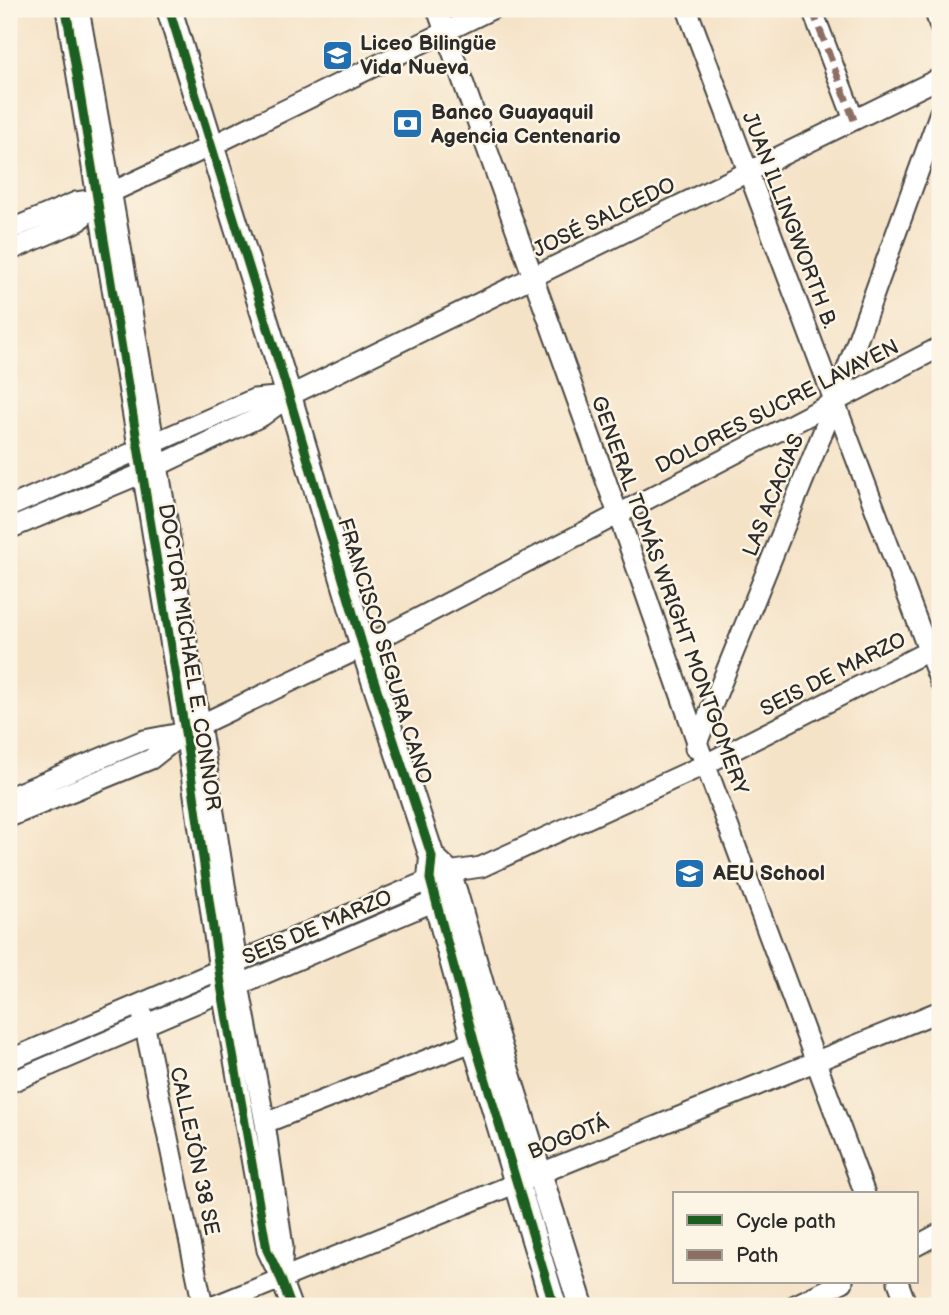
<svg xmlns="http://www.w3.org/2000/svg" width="949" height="1315" font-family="'Balsamiq Sans',sans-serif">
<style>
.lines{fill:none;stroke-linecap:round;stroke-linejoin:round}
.minor-casing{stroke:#494743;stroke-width:23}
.tertiary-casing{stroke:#494743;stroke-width:28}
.minor{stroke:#fff;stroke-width:19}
.tertiary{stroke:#fff;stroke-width:24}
.quiet{stroke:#8d6e63;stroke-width:7;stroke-dasharray:14 7;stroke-linecap:butt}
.cycleway-casing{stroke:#fcf5e5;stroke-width:13}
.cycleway{stroke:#1b5e20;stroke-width:9}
.labels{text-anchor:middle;stroke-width:5;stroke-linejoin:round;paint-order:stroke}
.poi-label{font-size:21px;font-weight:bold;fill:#2b2b2b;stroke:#fcf5e5;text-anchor:start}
.street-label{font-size:21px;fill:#2b2b2b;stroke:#fcf5e5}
</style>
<rect width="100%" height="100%" fill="#fcf5e5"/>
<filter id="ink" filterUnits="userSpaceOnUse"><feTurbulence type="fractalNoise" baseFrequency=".0143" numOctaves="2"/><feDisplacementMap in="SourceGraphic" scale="14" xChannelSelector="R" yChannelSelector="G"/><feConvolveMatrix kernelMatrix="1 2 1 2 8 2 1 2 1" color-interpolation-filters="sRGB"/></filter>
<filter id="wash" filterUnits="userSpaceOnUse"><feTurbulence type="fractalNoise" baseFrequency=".00686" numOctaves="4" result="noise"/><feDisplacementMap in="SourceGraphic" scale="28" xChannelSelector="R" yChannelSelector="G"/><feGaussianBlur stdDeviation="1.57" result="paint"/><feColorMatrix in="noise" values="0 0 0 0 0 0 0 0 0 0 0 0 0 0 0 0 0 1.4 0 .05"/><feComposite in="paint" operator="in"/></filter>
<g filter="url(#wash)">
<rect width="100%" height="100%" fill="#f5e3c8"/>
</g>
<g filter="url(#ink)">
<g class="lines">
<defs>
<path id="minor" d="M 66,9 L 185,732 L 222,991 L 267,1250 L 281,1279 L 291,1306
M 79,9 C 136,326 189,644 237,963 L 239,985 L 265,1123 L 283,1247 L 281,1277
M 437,9 L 618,514 L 697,742 L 865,1194
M 687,9 L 940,682
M 812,9 L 854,120
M 934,9 L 940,27
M 9,230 L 76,202 L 97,199 L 211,146 L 492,9
M 9,251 L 79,221 L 97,199
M 9,507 L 254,399 L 288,396
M 9,529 L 143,473 L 262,416 L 289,396 L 940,78
M 695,748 L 835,402 L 940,112
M 9,797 L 144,740 L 181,733
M 9,817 L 151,759 L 185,732 L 363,647 L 940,347
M 142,1013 L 203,1306
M 9,1060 L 448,872 L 481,867 L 706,764 L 940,645
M 9,1083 L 449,895
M 265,1123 L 487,1036
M 916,1246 L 940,1233
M 898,1282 L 907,1306
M 214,1306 L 940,1011
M 793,1306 L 843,1282"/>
<path id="tertiary" d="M 169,9 L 289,396 L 363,647 L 432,857 L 430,879 L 474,1041 L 554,1306
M 432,857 L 448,872 L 455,893 L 495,1033 L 581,1306"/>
</defs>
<use href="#minor" class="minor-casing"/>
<use href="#tertiary" class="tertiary-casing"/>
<use href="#minor" class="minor"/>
<use href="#tertiary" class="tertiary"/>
<path class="quiet" d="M 812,9 L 854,120"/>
<defs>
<path id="cycleway" d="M 66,9 L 185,732 L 222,991 L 267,1250 L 281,1279 L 291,1306
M 169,9 L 289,396 L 363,647 L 432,857 L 430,879 L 474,1041 L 554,1306"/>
</defs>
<use href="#cycleway" class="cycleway-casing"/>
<use href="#cycleway" class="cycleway"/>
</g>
</g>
<defs>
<symbol id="school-square" viewBox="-11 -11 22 22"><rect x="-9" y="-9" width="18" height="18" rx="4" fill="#1f6fb2" stroke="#fcf5e5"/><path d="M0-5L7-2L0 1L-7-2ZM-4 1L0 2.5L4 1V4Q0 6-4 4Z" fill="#fff"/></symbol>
<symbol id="bank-square" viewBox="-11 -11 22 22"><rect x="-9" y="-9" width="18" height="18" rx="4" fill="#1f6fb2" stroke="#fcf5e5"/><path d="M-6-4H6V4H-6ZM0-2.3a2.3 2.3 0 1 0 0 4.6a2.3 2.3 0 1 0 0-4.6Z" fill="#fff"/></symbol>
</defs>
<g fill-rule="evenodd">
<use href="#school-square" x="320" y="38" width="35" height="35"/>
<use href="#bank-square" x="390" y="106" width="35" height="35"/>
<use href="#school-square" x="672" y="856" width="35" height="35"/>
</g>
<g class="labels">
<g class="poi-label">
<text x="360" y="50">Liceo Bilingüe<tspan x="360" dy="24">Vida Nueva</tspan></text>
<text x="431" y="119">Banco Guayaquil<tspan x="431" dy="24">Agencia Centenario</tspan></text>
<text x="713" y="880">AEU School</text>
</g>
<g class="street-label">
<text transform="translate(604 217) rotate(-26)" y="7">JOSÉ SALCEDO</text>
<text transform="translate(790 220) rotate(69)" y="7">JUAN ILLINGWORTH B.</text>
<text transform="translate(777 406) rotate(-27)" y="7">DOLORES SUCRE LAVAYEN</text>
<text transform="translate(773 495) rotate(-68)" y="7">LAS ACACIAS</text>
<text transform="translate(670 595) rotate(70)" y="7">GENERAL TOMÁS WRIGHT MONTGOMERY</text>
<text transform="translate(385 651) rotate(73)" y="7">FRANCISCO SEGURA CANO</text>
<text transform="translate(190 657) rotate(81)" y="7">DOCTOR MICHAEL E. CONNOR</text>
<text transform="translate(833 674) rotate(-27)" y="7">SEIS DE MARZO</text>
<text transform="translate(317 927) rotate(-23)" y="7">SEIS DE MARZO</text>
<text transform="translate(568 1137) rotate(-22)" y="7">BOGOTÁ</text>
<text transform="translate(195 1151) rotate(78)" y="7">CALLEJÓN 38 SE</text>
</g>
</g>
<rect width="949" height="1315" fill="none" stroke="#fcf5e5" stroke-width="35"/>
<rect x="673" y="1192" width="245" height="91" fill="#fcf5e5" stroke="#a8a49b" stroke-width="2"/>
<rect x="687" y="1215" width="35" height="10" fill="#1b5e20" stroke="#a8a49b" stroke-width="2"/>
<text x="736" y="1228" font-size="21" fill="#2b2b2b">Cycle path</text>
<rect x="687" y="1250" width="35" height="10" fill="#8d6e63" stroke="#a8a49b" stroke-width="2"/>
<text x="736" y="1262" font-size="21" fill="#2b2b2b">Path</text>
</svg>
